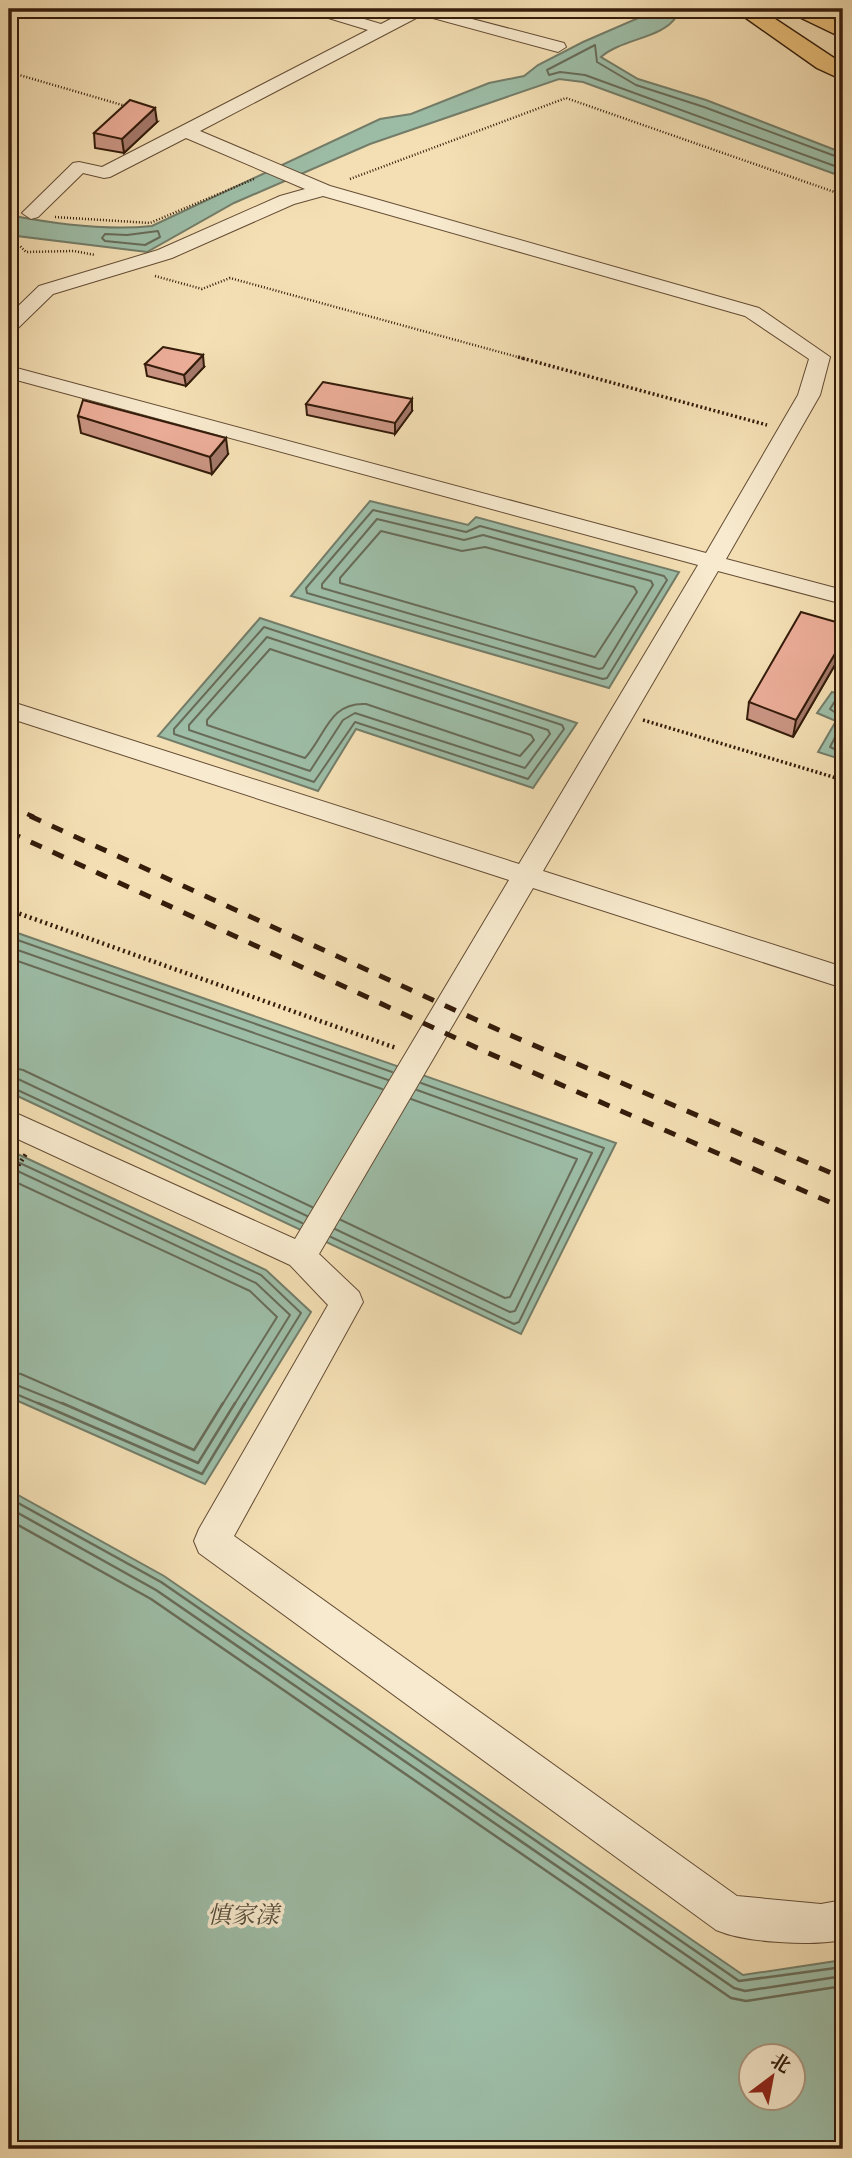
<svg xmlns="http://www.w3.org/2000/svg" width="852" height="2158" font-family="'IM FELL French Canon','Noto Serif SC',serif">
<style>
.water{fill:#9dbda7;stroke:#737d69;stroke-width:2;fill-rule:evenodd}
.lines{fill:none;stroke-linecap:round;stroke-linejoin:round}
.shore-far1{stroke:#686c59;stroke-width:2}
.shore{stroke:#686c59;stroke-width:2.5}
.street-casing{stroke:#644d35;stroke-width:2}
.primary-casing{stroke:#341c0b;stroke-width:3}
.path-far2{stroke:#341c0b;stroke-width:2.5;stroke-dasharray:1 2;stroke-linecap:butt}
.path-far1{stroke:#341c0b;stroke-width:3.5;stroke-dasharray:2 2.5;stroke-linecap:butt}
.path{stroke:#341c0b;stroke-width:4.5;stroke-dasharray:2 3.5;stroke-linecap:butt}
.street{fill:#f8eace;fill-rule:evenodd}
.primary{fill:#eac07a;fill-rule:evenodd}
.rail-far1{stroke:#341c0b;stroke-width:4.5;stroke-dasharray:10 10;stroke-linecap:butt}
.rail{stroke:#341c0b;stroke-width:5;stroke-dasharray:12 12;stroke-linecap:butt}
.wall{fill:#ca9583;stroke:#341c0b;stroke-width:2}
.shaded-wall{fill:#a4796a;stroke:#341c0b;stroke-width:2}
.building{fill:#ebad98;stroke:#341c0b;stroke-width:2}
.labels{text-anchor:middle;stroke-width:7;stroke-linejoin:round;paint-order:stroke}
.near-water-label{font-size:24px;font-style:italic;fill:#544c3a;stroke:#f8eace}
</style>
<rect width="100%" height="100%" fill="#f4dfb4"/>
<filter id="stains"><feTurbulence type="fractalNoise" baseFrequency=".00286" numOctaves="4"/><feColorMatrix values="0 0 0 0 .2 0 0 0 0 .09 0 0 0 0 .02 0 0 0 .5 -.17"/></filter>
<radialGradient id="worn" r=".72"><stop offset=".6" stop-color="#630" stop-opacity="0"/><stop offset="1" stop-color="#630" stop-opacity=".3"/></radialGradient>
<path class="water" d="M 652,12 L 676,17 C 663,38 621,39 601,57 L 638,79 L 706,100 L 843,153 L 843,177 L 583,82 L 559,79 L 370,144 L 234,203 L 147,252 L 9,235 L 9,215 C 55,224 105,231 152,226 L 380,119 L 411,114 L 489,83 L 524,76 L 538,65 L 583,42 Z
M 370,501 L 468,525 L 476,517 L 679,572 L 609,688 L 291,596 Z
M 260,618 L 577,723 L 533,788 L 356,729 L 318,791 L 158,736 Z
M 832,692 L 843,695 L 843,760 L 818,752 L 836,721 L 817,713 Z
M 9,930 L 616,1143 L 521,1334 L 9,1092 Z
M 9,1150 L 266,1270 L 311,1312 L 205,1484 L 9,1397 Z
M 9,1490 L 164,1576 L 743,1975 L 843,1960 L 843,2149 L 9,2149 ZM 750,2056 L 792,2056 L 792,2098 L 750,2098 Z"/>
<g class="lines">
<path class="shore-far1" d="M 843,159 L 704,107 L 636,85 L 597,62 L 595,45 L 547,70 L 549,75 L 560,72 L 585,75 L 843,169
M 158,231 L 160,237 L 145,245 L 105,241 L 102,238 L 105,234 L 127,235 Z
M 373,510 L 466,532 L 480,526 L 664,576 L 667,580 L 607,678 L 603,679 L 307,593 L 306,588 Z
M 377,519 L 464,540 L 483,535 L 651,581 L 653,585 L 603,668 L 599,669 L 322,588 L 322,584 Z
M 381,531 L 462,551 L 485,547 L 634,587 L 637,592 L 595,657 L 340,583 L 340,578 Z
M 264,627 L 562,725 L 564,729 L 528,779 L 355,722 L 314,782 L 174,734 L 174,729 Z
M 267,637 L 548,730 L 550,734 L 525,768 L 355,713 L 343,720 L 310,771 L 189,730 L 189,725 Z
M 270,649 L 531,735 L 534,740 L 520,756 L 366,704 C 329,702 326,735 305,758 L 207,725 L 207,720 Z
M 843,701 L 835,701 L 830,709 L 840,716 L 843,722 L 830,747 L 843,753
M 9,937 L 392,1072
M 9,947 L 388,1080
M 9,958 L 382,1089
M 9,1067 L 23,1070 L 312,1207
M 9,1078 L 18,1079 L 307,1216
M 9,1086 L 302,1223
M 9,1158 L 261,1275 L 301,1313 L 244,1405
M 9,1167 L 256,1283 L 290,1315 L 234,1405
M 9,1179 L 250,1291 L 277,1317 L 222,1405
M 341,1220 L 505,1298 L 510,1297 L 577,1159 L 411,1099
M 335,1229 L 510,1312 L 515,1311 L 592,1153 L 417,1090
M 331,1237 L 514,1324 L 519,1322 L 604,1148 L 421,1083
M 9,1372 L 21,1374 L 92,1405
M 9,1382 L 66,1405
M 9,1391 L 42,1405"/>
<path class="shore" d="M 38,1403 L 202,1474 L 245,1403
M 62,1403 L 198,1463 L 235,1403
M 88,1403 L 194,1450 L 223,1403
M 9,1498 L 161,1582 L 739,1981 L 843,1967
M 9,1508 L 156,1590 L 734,1988 L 745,1991 L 843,1976
M 9,1520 L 151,1599 L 731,1998 L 746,2001 L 843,1986"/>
<defs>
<path id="street" d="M 311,9 L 331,9 L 381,24 L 410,9 L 434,9 L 564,43 L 566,47 L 558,52 L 422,15 L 200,131 L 330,186 L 759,308 L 830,357 L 820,395 L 726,559 L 843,590 L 843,604 L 718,571 L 543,871 L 843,967 L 843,988 L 533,888 L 319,1254 L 359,1292 L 363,1302 L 234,1536 L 737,1896 L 821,1904 L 843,1900 L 843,1940 C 811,1946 746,1943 716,1930 L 199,1553 L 194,1541 L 199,1529 L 328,1305 L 290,1265 L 9,1135 L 9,1110 L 295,1239 L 509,880 L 9,718 L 9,701 L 519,864 L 698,565 L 9,378 L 9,366 L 706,553 L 798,395 L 809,359 L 745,316 L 323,196 L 294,204 L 172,258 L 53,294 L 16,330 L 9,332 L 9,315 L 39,286 L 158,250 L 280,196 L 305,189 L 186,138 L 110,177 L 104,178 L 83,173 L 38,217 L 31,219 L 22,213 L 73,163 L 79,162 L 102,167 L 368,30 L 312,13 Z"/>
<path id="primary" d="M 736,9 L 760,9 L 843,64 L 843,80 L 817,68 L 739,13 Z
M 788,9 L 814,9 L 843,24 L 843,38 L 791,13 Z"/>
</defs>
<use href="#street" class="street-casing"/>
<use href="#primary" class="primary-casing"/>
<path class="path-far2" d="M 9,72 L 129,107
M 350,179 L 566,98 L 843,195
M 55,217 L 150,223 L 254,179
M 9,243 L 20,246 L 26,252 L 74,251 L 95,255
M 155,276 L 202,289 L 230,278 L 525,359"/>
<path class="path-far1" d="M 518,357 L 767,425
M 643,720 L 843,780"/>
<path class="path" d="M 9,910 L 396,1048
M 9,1179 L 26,1154"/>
<use href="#street" class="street"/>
<use href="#primary" class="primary"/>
<path class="rail-far1" d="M 9,806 L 34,817"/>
<path class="rail" d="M 30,816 L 503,1032 L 843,1178
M 9,832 L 486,1052 L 843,1208"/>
</g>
<path class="wall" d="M 157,122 L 124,153 L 95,148 L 94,133 Z
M 145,364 L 204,367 L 186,386 L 147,376 Z
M 306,404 L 412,411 L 395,434 L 307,415 Z
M 78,416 L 228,454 L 212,474 L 81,433 Z
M 843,624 L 843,651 L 793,737 L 747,719 L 749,702 Z"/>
<path class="shaded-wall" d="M 155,108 L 157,122 L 124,153 L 122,139 Z
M 203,355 L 204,367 L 186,386 L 184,375 Z
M 412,399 L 412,411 L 395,434 L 395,423 Z
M 226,438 L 228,454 L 212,474 L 210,457 Z
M 843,640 L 843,651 L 793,737 L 796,720 Z"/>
<path class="building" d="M 130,100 L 155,108 L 122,139 L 94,133 Z
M 163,347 L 203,355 L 184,375 L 145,364 Z
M 323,382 L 412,399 L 395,423 L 306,404 Z
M 83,400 L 226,438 L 210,457 L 78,416 Z
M 801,612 L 843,624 L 843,640 L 796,720 L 749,702 Z"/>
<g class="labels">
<g class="near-water-label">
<text x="243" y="1923">慎家漾</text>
</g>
</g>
<rect width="852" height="2158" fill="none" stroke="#f4dfb4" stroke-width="35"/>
<rect x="10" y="10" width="831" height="2137" fill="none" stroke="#341c0b" stroke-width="3.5"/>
<rect x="18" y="18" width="817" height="2123" fill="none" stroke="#341c0b" stroke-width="2"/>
<g transform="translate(772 2077) rotate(32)"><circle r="33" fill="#f8eace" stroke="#aa9880" stroke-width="2"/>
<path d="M0-5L12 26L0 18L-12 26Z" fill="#8f2418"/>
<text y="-10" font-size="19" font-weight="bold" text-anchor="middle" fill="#341c0b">北</text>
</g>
<rect width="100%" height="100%" filter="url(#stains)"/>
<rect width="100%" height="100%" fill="url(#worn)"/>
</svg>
